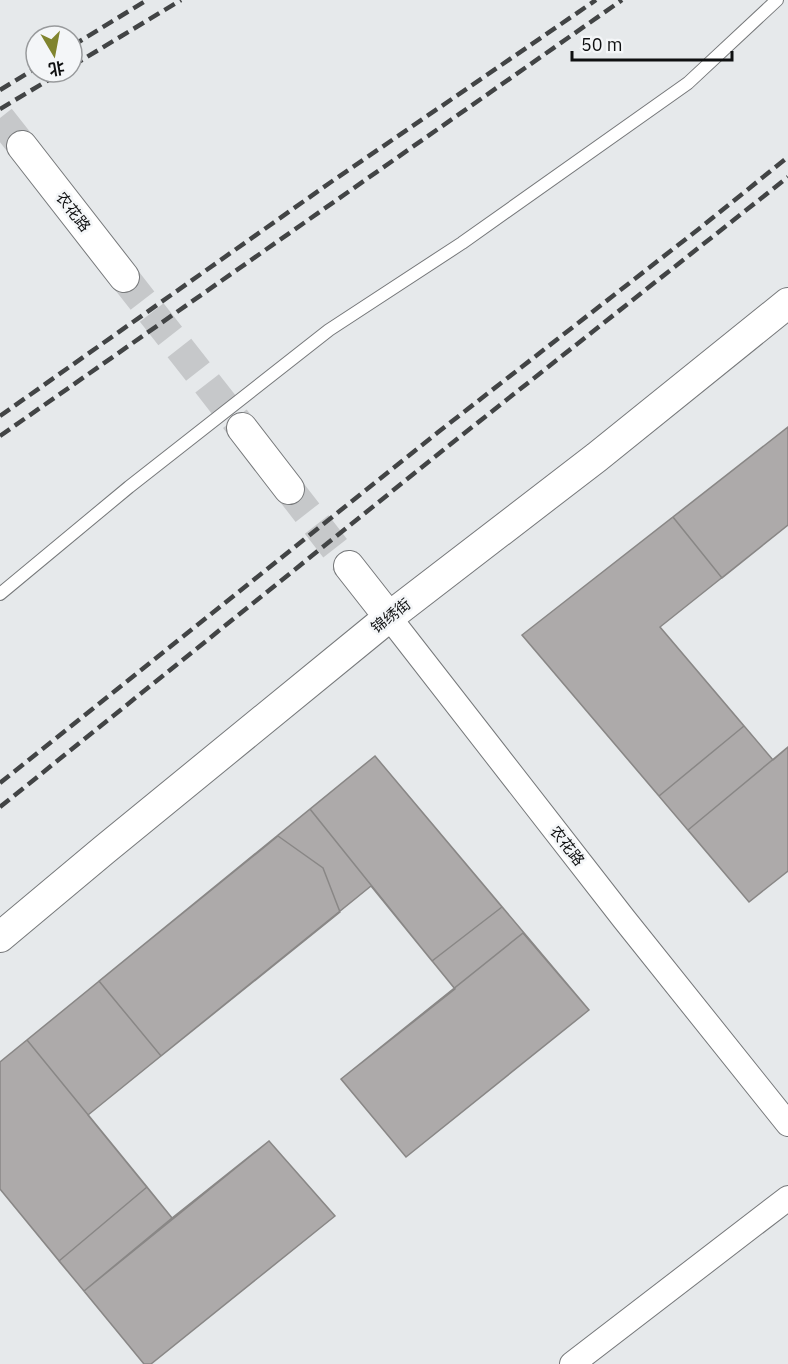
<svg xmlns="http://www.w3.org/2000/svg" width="788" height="1364" font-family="'IBM Plex Sans','Noto Sans SC',sans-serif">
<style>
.building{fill:#adaaaa;stroke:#898786;stroke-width:1.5}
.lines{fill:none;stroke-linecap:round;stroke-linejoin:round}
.tertiary-tunnel{stroke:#c6c8ca;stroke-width:30;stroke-dasharray:30 15;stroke-linecap:butt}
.service-casing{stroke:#76787a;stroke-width:14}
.minor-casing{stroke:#76787a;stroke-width:26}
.tertiary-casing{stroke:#76787a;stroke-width:32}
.service{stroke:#fff;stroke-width:12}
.minor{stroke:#fff;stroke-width:24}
.tertiary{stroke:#fff;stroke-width:30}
.rail{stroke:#424445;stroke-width:4.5;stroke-dasharray:12 6;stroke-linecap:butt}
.labels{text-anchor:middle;stroke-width:5;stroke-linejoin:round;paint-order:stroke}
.street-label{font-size:15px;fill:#0f1011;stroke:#f4f6f8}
</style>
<rect width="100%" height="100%" fill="#e6e9eb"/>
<path class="building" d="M 788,427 L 788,525 L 660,627 L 773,760 L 788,747 L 788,871 L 749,902 L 522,635 Z
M 788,427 L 788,525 L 660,627 L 744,726 L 659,796 L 522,635 Z
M 788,427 L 788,525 L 722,578 L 673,517 Z
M 788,747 L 788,871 L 749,902 L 688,830 Z
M 375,756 L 589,1010 L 406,1157 L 341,1079 L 455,989 L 371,886 L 88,1115 L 172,1218 L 269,1141 L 335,1216 L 151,1364 L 144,1364 L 0,1189 L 0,1062 Z
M 375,756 L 502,907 L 432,961 L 371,886 L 161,1056 L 99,981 Z
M 375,756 L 502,907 L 432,961 L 310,809 Z
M 278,836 L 323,868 L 340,912 L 161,1056 L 99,981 Z
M 523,933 L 589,1010 L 406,1157 L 341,1079 Z
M 27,1040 L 147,1187 L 59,1261 L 0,1189 L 0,1062 Z
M 269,1141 L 335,1216 L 151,1364 L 144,1364 L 84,1291 Z
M 147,1187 L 172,1218 L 84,1291 L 59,1261 Z"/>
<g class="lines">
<path class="tertiary-tunnel" d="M 0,118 L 22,146
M 124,277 L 242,428
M 289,489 L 349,566"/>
<defs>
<path id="service" d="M 0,594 L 129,487 L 329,330 L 462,243 L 688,83 L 777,0"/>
<path id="minor" d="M 389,617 L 624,919 L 788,1124
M 572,1364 L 788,1198"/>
<path id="tertiary" d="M 22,146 L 124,277
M 242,428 L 289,489
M 349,566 L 389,617
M 0,937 L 104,850 L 389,617 L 597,457 L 788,303"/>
</defs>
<use href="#service" class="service-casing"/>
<use href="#minor" class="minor-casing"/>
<use href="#tertiary" class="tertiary-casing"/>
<use href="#service" class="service"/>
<use href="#minor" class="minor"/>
<use href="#tertiary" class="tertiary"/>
<path class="rail" d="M 72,46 L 147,0
M 72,66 L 181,0
M 0,90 L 36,68
M 0,109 L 62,72
M 0,416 L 331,182 L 596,0
M 0,436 L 622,0
M 0,783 L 437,433 L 700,228 L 788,157
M 0,807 L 447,447 L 788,177"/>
</g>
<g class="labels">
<g class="street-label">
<text transform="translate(73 212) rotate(52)" y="5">农花路</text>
<text transform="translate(391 616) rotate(-38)" y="5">锦绣街</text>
<text transform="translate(567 846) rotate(52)" y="5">农花路</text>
</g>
</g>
<g transform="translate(54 54) rotate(170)"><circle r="28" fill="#f4f6f8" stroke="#989a9c" stroke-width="1.5"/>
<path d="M0-4.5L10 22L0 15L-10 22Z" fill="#80842e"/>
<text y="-9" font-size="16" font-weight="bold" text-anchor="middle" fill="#0f1011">北</text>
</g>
<path d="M572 51v9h160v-9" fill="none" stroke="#0f1011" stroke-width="3"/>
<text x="581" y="51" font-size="18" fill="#0f1011" stroke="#f4f6f8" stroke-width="4.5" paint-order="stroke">50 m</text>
</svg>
